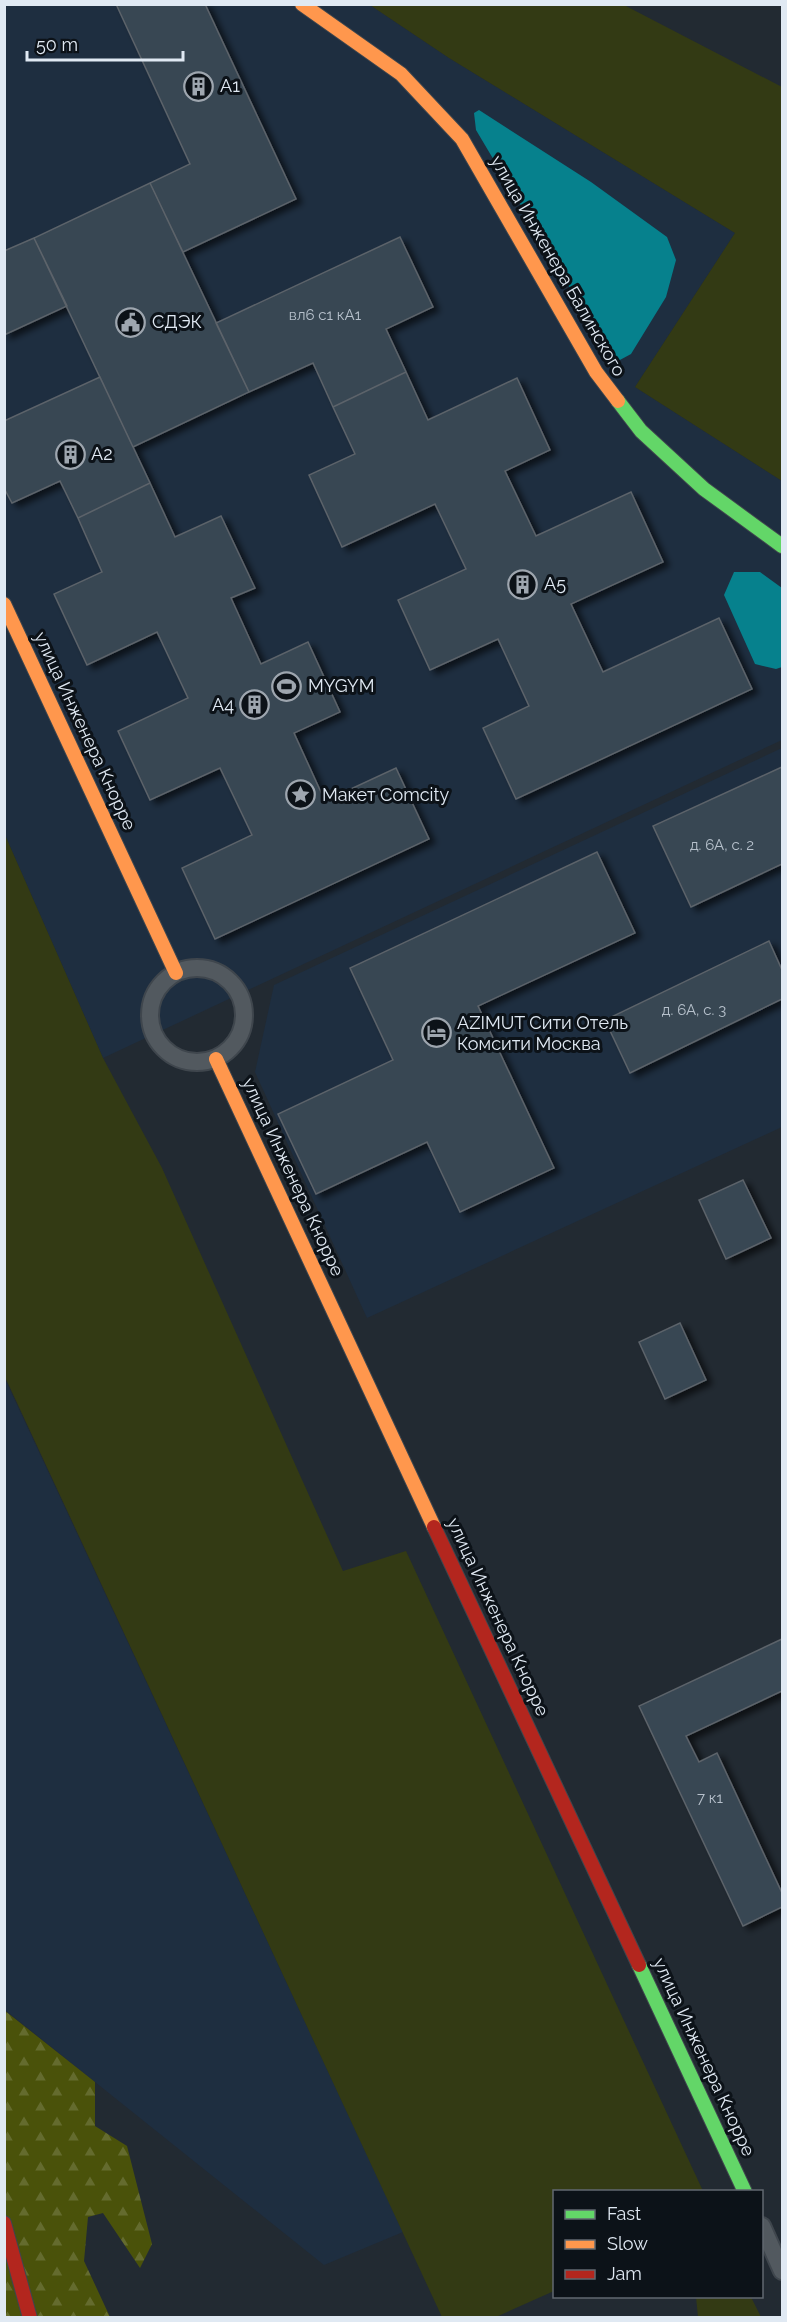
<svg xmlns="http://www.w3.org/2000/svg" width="787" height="2322" font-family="Raleway,sans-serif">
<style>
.built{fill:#1e2e40}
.grass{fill:#333a14}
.forest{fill:url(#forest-firs)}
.water{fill:#06818d}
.building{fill:#384652;stroke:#5c636a;stroke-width:1.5;filter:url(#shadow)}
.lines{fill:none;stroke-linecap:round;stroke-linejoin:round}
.street-casing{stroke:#3f464d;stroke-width:20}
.fast-casing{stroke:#3f464d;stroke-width:16}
.slow-casing{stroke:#3f464d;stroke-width:16}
.jam-casing{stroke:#3f464d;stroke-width:16}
.street{stroke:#52595f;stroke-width:16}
.fast{stroke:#63d668;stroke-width:14}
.slow{stroke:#ff974d;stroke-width:14}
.jam{stroke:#b3261e;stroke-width:14}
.labels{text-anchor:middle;stroke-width:6;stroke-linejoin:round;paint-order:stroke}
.number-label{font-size:15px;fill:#b6c0cb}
.poi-label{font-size:18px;fill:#e0e9f3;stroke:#0c1218;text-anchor:start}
.street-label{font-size:18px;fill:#e0e9f3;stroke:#0c1218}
</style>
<defs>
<pattern id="forest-firs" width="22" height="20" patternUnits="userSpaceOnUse" patternTransform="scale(1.5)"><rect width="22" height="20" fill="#4a520a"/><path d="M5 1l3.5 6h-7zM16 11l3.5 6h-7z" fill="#646b2e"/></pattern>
<filter id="shadow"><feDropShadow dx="6" dy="4" stdDeviation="3" flood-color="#0009"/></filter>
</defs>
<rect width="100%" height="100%" fill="#222a32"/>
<path class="built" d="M 4,5 L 370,5 L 449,58 L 735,233 L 635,387 L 782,481 L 782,740 L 103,1058 L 5,835 Z
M 782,748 L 782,1127 L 367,1318 L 255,1072 L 274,985 Z
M 4,1377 L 403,2232 L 324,2265 L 5,2010 Z"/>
<path class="grass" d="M 370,5 L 624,5 L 782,87 L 782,481 L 635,387 L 735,233 L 449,58 Z
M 5,835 L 103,1058 L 162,1168 L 343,1571 L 406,1551 L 703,2191 L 554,2192 L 554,2291 L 496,2317 L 442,2317 L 5,1377 Z
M 696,2297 L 751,2297 L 761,2317 L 698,2317 Z"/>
<path class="forest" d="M 4,2010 L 95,2082 L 95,2126 L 127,2146 L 152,2244 L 140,2268 L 103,2213 L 88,2217 L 84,2261 L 110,2317 L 5,2317 Z"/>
<path class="water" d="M 479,110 L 591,182 L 667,237 L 676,260 L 666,297 L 631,354 L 618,361 L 608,352 L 476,130 L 474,113 Z
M 734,572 L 760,572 L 782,588 L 782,667 L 776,669 L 755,664 L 724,595 Z"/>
<path class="building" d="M 116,4 L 205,4 L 296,199 L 183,252 L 150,183 L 190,164 Z
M 150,183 L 249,392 L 133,447 L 34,238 Z
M 400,237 L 433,307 L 386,329 L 406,372 L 333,407 L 313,363 L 249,392 L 216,323 Z
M 34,238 L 67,306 L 4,335 L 4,251 Z
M 406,372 L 428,420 L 517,378 L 550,450 L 505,471 L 536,536 L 631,492 L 663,562 L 571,604 L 603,672 L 719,618 L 752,689 L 516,799 L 483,728 L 529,706 L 498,639 L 430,670 L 398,600 L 466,569 L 435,504 L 342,547 L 309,475 L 355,454 L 333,407 Z
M 100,377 L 150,483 L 78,518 L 60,481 L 12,503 L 4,488 L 4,421 Z
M 150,483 L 175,537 L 221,516 L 255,588 L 231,598 L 261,664 L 308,642 L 340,712 L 294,733 L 325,801 L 396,768 L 429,839 L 215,939 L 182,868 L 252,835 L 220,768 L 150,800 L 118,731 L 188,698 L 157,632 L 87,665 L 54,594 L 102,572 L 78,518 Z
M 782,767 L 782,864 L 691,907 L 653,826 Z
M 597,852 L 635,933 L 478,1006 L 554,1168 L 460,1212 L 427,1142 L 316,1194 L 278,1114 L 393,1060 L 350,968 Z
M 769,941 L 782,970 L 782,999 L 630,1073 L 605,1020 Z
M 743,1180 L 771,1238 L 726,1259 L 699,1200 Z
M 680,1323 L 706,1380 L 665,1399 L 639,1342 Z
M 782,1639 L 782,1691 L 686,1736 L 699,1762 L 717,1753 L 782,1893 L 782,1907 L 743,1926 L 639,1706 Z"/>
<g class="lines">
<defs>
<path id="street" d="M150 1015a47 47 0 1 1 94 0a47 47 0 1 1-94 0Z
M 762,2226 L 782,2271"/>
<path id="fast" d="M 618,401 L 641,431 L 704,489 L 782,546
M 639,1965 L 745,2192"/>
<path id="slow" d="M 302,4 L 401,74 L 462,139 L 596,372 L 618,401
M 4,604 L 176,973
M 216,1059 L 434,1527"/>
<path id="jam" d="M 434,1527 L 639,1965
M 4,2223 L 30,2318"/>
</defs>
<use href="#street" class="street-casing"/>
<use href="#fast" class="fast-casing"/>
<use href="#slow" class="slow-casing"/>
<use href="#jam" class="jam-casing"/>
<use href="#street" class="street"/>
<use href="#fast" class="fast"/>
<use href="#slow" class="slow"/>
<use href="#jam" class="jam"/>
</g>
<defs>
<symbol id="building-ring" viewBox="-11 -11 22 22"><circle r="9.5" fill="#0c1218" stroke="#9ea6af" stroke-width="1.5"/><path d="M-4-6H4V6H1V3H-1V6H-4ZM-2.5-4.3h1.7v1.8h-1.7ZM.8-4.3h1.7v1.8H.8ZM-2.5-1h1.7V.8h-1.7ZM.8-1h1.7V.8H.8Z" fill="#9ea6af"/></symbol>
<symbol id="civic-ring" viewBox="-11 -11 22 22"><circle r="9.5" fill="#0c1218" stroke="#9ea6af" stroke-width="1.5"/><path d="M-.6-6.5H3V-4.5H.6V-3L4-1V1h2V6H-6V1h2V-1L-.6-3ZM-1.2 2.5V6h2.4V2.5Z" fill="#9ea6af"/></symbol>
<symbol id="stadium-ring" viewBox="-11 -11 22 22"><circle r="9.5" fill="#0c1218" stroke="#9ea6af" stroke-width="1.5"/><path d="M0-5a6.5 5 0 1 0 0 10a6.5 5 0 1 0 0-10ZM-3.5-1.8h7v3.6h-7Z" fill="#9ea6af"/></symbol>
<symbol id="sight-ring" viewBox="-11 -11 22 22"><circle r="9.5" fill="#0c1218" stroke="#9ea6af" stroke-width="1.5"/><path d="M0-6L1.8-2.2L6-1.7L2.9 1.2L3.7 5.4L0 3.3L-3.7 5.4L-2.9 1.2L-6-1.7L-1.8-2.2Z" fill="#9ea6af"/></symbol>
<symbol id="hotel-ring" viewBox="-11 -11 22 22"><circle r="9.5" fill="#0c1218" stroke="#9ea6af" stroke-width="1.5"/><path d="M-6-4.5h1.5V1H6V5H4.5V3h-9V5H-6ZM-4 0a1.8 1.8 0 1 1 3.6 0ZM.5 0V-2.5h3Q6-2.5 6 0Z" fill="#9ea6af"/></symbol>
</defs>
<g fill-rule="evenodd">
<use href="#building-ring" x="182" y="70" width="33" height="33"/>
<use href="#civic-ring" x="114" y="306" width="33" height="33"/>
<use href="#building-ring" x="54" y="438" width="33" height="33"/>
<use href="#building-ring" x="506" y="568" width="33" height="33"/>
<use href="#stadium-ring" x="270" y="670" width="33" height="33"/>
<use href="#building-ring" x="238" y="688" width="33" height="33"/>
<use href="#sight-ring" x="284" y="778" width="33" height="33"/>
<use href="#hotel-ring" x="420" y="1016" width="33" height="33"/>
</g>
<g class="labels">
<g class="number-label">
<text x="325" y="320">вл6 с1 кА1</text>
<text x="722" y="850">д. 6А, с. 2</text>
<text x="694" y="1015">д. 6А, с. 3</text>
<text x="710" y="1803">7 к1</text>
</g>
<g class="poi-label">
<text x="220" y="92">А1</text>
<text x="152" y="328">СДЭК</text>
<text x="91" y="460">А2</text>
<text x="544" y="590">А5</text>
<text x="308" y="692">MYGYM</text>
<text x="234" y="711" text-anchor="end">А4</text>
<text x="322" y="801">Макет Comcity</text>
<text x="457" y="1029">AZIMUT Сити Отель<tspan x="457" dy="21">Комсити Москва</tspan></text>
</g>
<g class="street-label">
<text transform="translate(558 266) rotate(60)" y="6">улица Инженера Балинского</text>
<text transform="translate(85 731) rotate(65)" y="6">улица Инженера Кнорре</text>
<text transform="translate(293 1177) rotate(65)" y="6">улица Инженера Кнорре</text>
<text transform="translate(498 1617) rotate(65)" y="6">улица Инженера Кнорре</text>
<text transform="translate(704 2057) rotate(65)" y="6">улица Инженера Кнорре</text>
</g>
</g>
<rect width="787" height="2322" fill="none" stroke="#e0e9f3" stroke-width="12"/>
<rect x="553" y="2190" width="210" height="108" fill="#0c1218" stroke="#616870" stroke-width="1.5"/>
<rect x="565" y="2210" width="30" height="9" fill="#63d668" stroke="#616870" stroke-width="1.5"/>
<text x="607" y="2220" font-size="18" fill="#e0e9f3">Fast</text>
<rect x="565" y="2240" width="30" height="9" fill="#ff974d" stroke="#616870" stroke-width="1.5"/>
<text x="607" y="2250" font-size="18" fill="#e0e9f3">Slow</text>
<rect x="565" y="2270" width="30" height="9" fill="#b3261e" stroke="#616870" stroke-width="1.5"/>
<text x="607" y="2280" font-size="18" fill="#e0e9f3">Jam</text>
<path d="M27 51v9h156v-9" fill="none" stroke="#e0e9f3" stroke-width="3"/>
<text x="36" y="51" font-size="18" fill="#e0e9f3" stroke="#0c1218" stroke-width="4.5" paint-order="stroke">50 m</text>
</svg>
